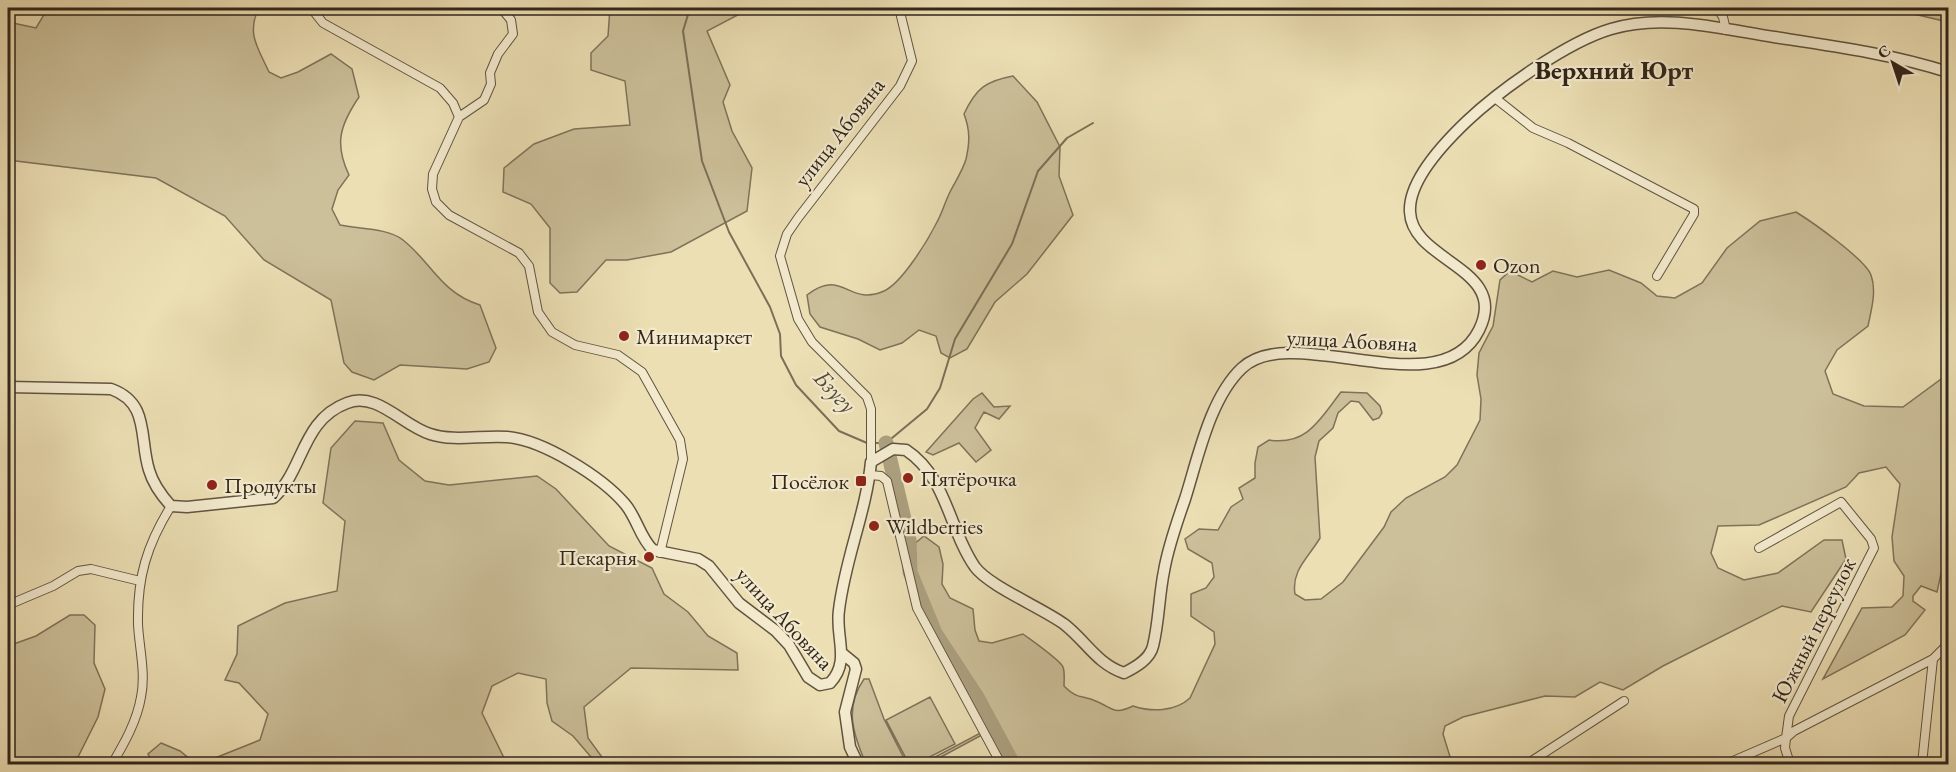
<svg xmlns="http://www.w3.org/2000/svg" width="1956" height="772" font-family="'EB Garamond',serif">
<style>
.green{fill:#ccc09a;stroke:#7e735a;stroke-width:1.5}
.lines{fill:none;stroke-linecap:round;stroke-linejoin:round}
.stream{stroke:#7b6f57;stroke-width:2}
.river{stroke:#aca080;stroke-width:15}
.minor-casing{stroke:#605440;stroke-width:10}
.tertiary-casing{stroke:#605440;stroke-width:13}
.minor{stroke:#f3eace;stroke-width:8}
.tertiary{stroke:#f3eace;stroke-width:10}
.poi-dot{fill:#8f2418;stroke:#f3eace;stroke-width:2}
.labels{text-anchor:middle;stroke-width:4.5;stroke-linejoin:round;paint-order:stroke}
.street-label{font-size:22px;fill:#31261a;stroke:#f3eace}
.poi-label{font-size:22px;fill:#31261a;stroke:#f3eace;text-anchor:start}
.water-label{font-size:24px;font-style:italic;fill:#564b39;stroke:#f3eace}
.quarter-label{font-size:26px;font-weight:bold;fill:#31261a;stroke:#f3eace}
</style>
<rect width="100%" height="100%" fill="#ecdfb4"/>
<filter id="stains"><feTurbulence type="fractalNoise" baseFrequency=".00333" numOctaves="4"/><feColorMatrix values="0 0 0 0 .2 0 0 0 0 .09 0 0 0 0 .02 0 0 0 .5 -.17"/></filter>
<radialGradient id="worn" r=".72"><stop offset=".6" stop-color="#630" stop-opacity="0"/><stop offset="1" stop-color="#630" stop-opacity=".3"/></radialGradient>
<path class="green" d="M 48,8 L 259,8 C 246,33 258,48 269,72 L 281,78 L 298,72 L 331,54 L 352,69 L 359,97 C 340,125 334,144 349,175 L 338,190 L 332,209 L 340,225 C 359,229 388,228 403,240 C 432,263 441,293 480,305 L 496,348 L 489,362 L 467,369 L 400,365 L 374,380 L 352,372 L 344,363 L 331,300 L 264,260 L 225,216 L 156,178 L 8,160 L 8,22 L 36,28 Z
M 610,8 L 751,8 L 707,31 L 730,85 L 723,102 L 732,131 L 752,168 L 747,211 L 671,252 L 627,260 L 606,260 L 577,292 L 560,293 L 550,283 L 550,228 L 531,204 L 503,192 L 504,168 L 534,144 L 574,129 L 630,125 L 625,81 L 591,70 L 591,53 L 608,36 Z
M 1888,8 L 1948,8 L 1948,22 Z
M 1013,76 L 1037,102 L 1060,147 L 1059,176 L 1073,215 L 1027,274 L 995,302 L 967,349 L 950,358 L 941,353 L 936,336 L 919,330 L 902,343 L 880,350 L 858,339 L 820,327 L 810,314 L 807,295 C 843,267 848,307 884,291 C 902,283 928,240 937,222 C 942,213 945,202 950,192 C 955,182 963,170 966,159 C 970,142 970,130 964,114 C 976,88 986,81 1013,76 Z
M 1796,212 C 1812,222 1865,259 1871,275 C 1877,291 1871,311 1868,326 L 1837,350 L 1825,371 L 1833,394 L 1864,406 L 1903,407 L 1948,374 L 1948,541 L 1937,592 L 1921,586 L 1913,596 L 1913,601 L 1925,610 L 1905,635 L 1823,679 L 1862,608 L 1892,607 L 1903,596 L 1904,576 L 1894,561 L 1892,537 L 1900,484 L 1886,467 L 1859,473 L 1846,487 L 1759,525 L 1718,526 L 1711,553 L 1718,568 L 1744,580 L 1778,573 L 1824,540 L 1842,540 L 1846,559 L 1811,612 L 1782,606 L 1663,666 L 1623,690 L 1600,682 L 1575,697 L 1545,696 L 1463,717 L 1445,726 L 1443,734 L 1451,760 L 1450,764 L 1014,764 L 991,730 L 928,764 L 922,764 L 990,728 C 956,669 914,619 908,549 L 924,536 L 939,547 L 943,564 L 942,584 L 950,598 L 973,609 L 975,630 L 979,641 L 992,643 L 1023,634 C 1031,640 1060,660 1063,667 C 1065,672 1064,681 1064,686 C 1079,701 1082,694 1098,702 C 1114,709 1114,715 1133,706 C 1151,712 1175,712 1190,698 L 1215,644 L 1214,632 L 1191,616 L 1191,594 L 1206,588 L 1214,577 L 1212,563 L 1188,549 L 1185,539 L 1199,529 L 1218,530 L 1231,507 L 1243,499 L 1239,488 L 1255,478 L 1255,463 L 1258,447 L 1269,440 C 1307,446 1320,419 1341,392 L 1367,393 L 1380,406 L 1382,413 L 1379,418 L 1373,420 L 1359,402 L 1351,401 L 1338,413 L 1333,428 L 1319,441 L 1315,457 L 1320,538 C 1309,557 1291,570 1295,594 L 1305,600 L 1321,599 L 1343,582 L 1384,527 L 1391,512 L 1406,498 L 1445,477 L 1457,465 L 1480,420 L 1481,399 L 1477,375 L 1479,353 L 1493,326 L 1500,280 L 1510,271 L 1532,282 L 1553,271 L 1577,277 L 1609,270 L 1641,283 L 1657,296 L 1675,298 L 1702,283 L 1727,248 L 1760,221 Z
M 982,393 L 994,407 L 1010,406 L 999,419 L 984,412 L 975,428 L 991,450 L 976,462 L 959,443 L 933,455 L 926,452 L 973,399 Z
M 355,421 L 383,423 L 399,460 L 425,481 L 449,485 L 537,476 L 556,489 L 609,546 L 652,568 L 664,594 L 688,612 L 708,636 L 737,653 L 738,670 L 631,668 L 584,707 L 588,738 L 607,764 L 597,764 L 573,736 L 552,721 L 547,703 L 546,679 L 518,673 L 492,686 L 482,713 L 507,764 L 200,764 L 260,740 L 268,714 L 239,683 L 225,680 L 237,654 L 238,626 L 285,603 L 337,591 L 345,521 L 323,503 L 331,448 Z
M 70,615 L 84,615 L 95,625 L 94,663 L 105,689 L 98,717 L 77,759 L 69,764 L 8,764 L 8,646 L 36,636 Z
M 864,679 L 869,679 L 884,719 L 907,764 L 866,764 C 853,734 844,708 864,679 Z
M 930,697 L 955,744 L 916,764 L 909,764 L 886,720 Z
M 161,743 L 180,751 L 196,764 L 153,764 L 148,754 Z"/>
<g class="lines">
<path class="stream" d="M 690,8 L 683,31 L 702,161 L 729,232 L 770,307 L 780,334 L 781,356 L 796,385 L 839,431 L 867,443
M 873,443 L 886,443 L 927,409 L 940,388 L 955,339 L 1012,244 L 1038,171 L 1067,138 L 1093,123"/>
<path class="river" d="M 886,443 L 909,540 L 910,572 L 935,633 L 977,697 L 1013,764"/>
<defs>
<path id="minor" d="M 311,8 L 323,23 L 440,88 L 453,103 L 459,117 L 433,174 L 432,189 L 436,202 L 449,215 L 519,253 L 529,266 L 538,312 L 552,332 L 575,345 L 618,355 L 642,372 L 680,440 L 683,459 L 660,553
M 1717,8 L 1723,17 L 1726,30
M 1495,98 L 1533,128 L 1568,143 L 1694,209 L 1694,214 L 1657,276
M 459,117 L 484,100 L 491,84 L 490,73 L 498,54 L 513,34 L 511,20 L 501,8
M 871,462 L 871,409 L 867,397 L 812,342 L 798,319 L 780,256 L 787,234 L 798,218 L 900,86 L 912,61 L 899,8
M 870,475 L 881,476 L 887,481 L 917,608 L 1001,764
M 8,605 L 53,586 L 78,571 L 91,569 L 140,581
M 112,764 C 124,744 137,721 141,697 C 146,673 139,647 138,624 C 137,577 147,545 171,506
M 1527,764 L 1624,701
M 1726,764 L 1786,738 L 1789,716 L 1874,548 L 1871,539 L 1841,502 L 1759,548
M 1790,764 L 1785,748 L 1786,738 L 1794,731 L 1933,659 L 1948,644
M 1922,764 L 1933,659"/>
<path id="tertiary" d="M 8,387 L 111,389 C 150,403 139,438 149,470 C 153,484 161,495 171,506 L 187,507 L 273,498 C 304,471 301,420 347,403 C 377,391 403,426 430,434 C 454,442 482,435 507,437 C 543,440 602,477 625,504 C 637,518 640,538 653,550 L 698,559 L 709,566 L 739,603 L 776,631 L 789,645 L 808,677 L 820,685 L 830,683 C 851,661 835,637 839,610 C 845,559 866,513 871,462 L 893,449 L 906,450 C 947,477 949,530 975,567 C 989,586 1042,608 1064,624 C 1086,641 1097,664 1124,673 C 1136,667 1150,659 1153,646 C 1159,622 1159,595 1164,571 C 1168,547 1177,522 1185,499 C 1198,458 1210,398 1242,368 C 1293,320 1440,409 1479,330 C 1510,268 1412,262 1410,212 C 1408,180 1446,141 1467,121 C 1500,90 1567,42 1611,29 C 1663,13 1722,29 1774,37 C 1833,46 1892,54 1948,72
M 843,654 L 854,663 L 856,669 L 845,712 L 850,747 L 858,764"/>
</defs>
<use href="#minor" class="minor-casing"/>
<use href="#tertiary" class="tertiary-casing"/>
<use href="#minor" class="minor"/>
<use href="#tertiary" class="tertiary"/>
</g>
<g class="poi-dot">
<circle cx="1481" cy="265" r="6"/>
<circle cx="624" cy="336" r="6"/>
<circle cx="908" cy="478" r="6"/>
<rect x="855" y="475" width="12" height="12" rx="3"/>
<circle cx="212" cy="485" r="6"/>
<circle cx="874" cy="526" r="6"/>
<circle cx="649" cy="557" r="6"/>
</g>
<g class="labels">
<g class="street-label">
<text transform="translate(839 132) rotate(-52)" y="8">улица Абовяна</text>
<text transform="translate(1352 340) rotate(3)" y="8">улица Абовяна</text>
<text transform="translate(785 618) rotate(47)" y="8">улица Абовяна</text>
<text transform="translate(1813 630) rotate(-63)" y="8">Южный переулок</text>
</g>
<g class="poi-label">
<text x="1493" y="273">Ozon</text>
<text x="636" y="344">Минимаркет</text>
<text x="920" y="486">Пятёрочка</text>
<text x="849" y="489" text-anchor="end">Посёлок</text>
<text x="224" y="493">Продукты</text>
<text x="886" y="534">Wildberries</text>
<text x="637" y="565" text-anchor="end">Пекарня</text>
</g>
<g class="water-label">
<text transform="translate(835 391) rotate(47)" y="8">Бзугу</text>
</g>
<g class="quarter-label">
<text x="1614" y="79">Верхний Юрт</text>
</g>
</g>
<rect width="1956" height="772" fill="none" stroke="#ecdfb4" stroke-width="30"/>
<rect x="9" y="9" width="1938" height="754" fill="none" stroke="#31261a" stroke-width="3"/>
<rect x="15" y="15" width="1926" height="742" fill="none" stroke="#31261a" stroke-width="1.5"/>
<g transform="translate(1893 63) rotate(321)" stroke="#f3eace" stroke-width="4.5" paint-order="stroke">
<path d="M0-4.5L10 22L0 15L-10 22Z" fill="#31261a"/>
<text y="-9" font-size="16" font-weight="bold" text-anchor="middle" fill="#31261a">С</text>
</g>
<rect width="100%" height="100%" filter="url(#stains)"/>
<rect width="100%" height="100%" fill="url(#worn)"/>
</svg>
